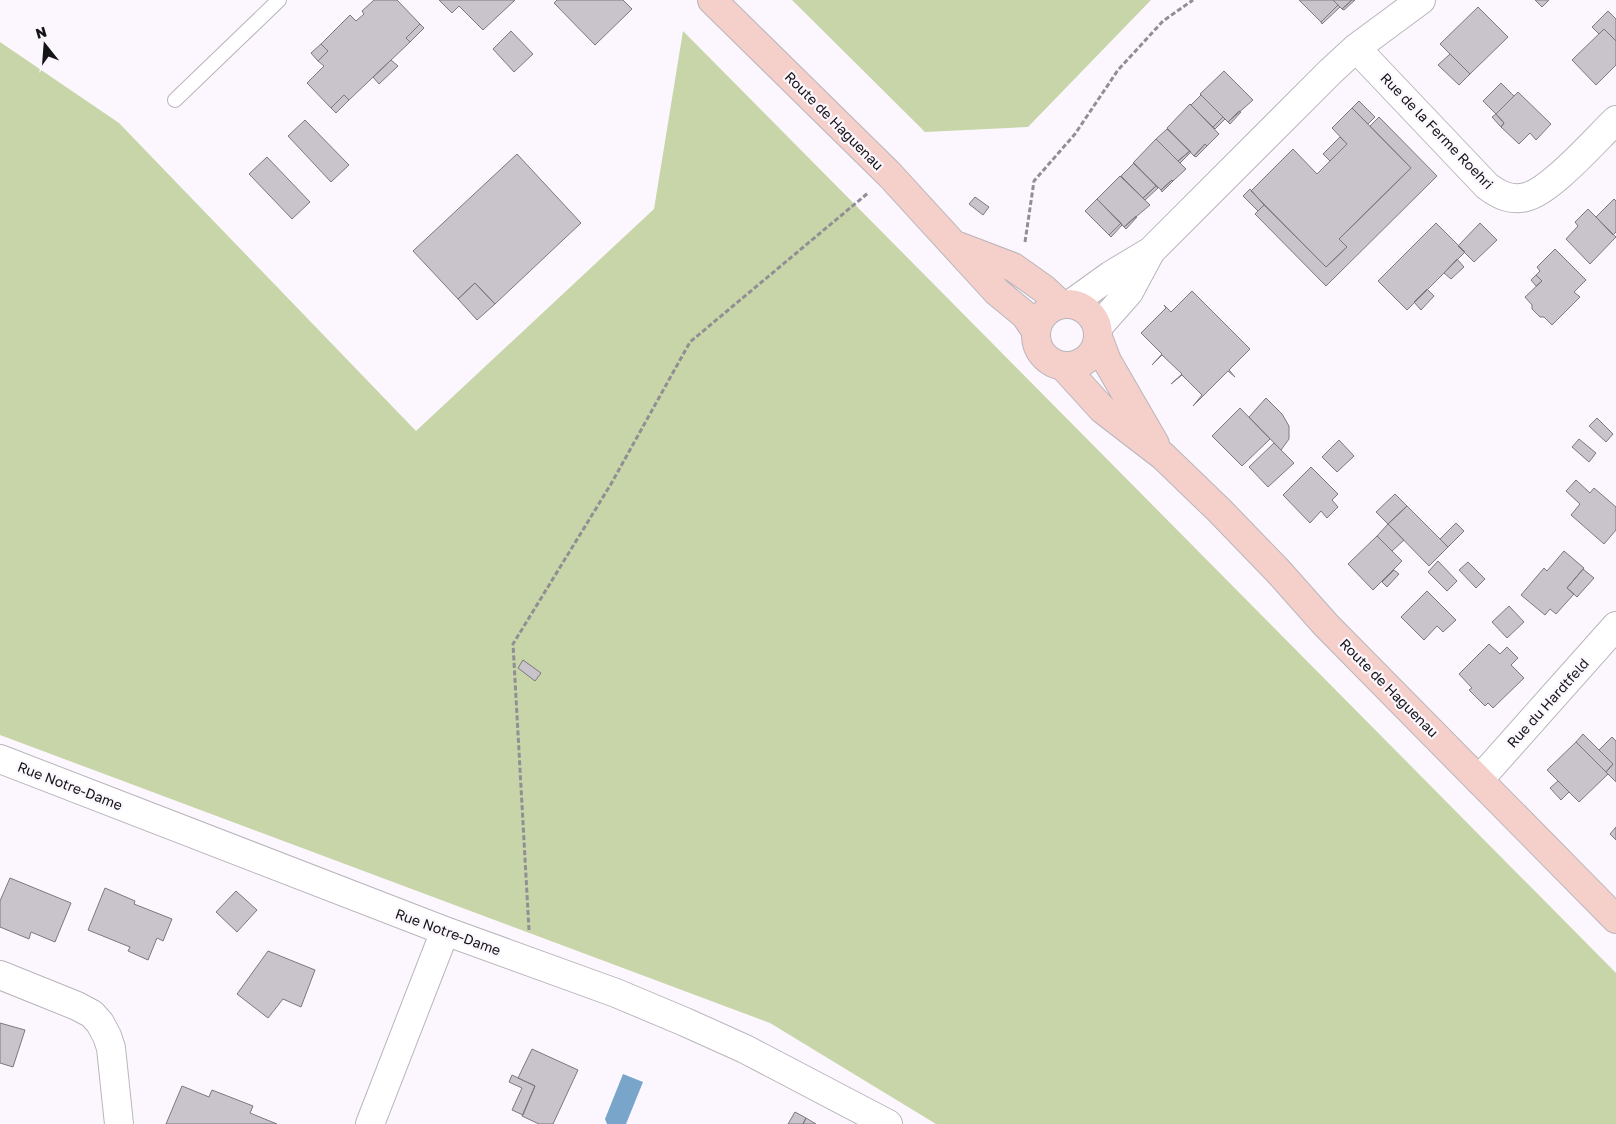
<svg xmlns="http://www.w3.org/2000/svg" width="1616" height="1124" font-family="'Golos Text',sans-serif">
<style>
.green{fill:#c7d5a8}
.water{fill:#79a5cb}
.building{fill:#c9c4cb;stroke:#7c787e}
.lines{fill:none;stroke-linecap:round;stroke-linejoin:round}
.lane-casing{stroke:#b9b5bb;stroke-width:16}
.street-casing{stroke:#b9b5bb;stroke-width:30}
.secondary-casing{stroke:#b9b5bb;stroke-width:30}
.path{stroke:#928f94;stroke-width:3;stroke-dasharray:5 2.5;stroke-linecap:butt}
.lane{stroke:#fff;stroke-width:14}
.street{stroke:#fff;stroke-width:28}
.secondary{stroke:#f5d0ca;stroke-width:28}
.labels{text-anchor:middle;stroke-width:4.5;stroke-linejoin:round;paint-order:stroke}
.street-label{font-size:14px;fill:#151416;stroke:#fcf7fe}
</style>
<rect width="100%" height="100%" fill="#fcf7fe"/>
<path class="green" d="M 792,0 L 1151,0 L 1028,127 L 925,132 Z
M 683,31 L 1616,973 L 1616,1124 L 936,1124 L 770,1023 L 0,735 L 0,42 L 119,123 L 416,431 L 654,209 Z"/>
<path class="water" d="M 623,1074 L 643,1082 L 626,1124 L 607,1124 L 605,1119 Z"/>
<path class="building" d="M 374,0 L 397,0 L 420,24 L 406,38 L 410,42 L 349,100 L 344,95 L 331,108 L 307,83 L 324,66 L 318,61 L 328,51 L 321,44 L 350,15 L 356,21 L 364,14 L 362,11 Z
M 439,0 L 515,0 L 483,30 L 459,6 L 452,13 Z
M 557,0 L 623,0 L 632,9 L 595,45 L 554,3 Z
M 1299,0 L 1333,0 L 1338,5 L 1321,22 Z
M 1333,0 L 1352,0 L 1342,9 Z
M 1352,0 L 1355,0 L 1344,10 L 1342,9 Z
M 1535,0 L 1549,0 L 1542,7 Z
M 1338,5 L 1340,7 L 1322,24 L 1321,22 Z
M 1478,7 L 1508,37 L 1470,74 L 1440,44 Z
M 1608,11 L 1616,19 L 1616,41 L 1604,29 L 1599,34 L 1592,27 Z
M 420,24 L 424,28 L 410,42 L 406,38 Z
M 1604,29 L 1616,41 L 1616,65 L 1596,85 L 1572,60 Z
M 511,31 L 533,54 L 514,72 L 493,49 Z
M 321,44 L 328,51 L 318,61 L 311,53 Z
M 1450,54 L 1470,74 L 1459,85 L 1438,65 Z
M 391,60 L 398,66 L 379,84 L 373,77 Z
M 1224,71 L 1253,100 L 1228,122 L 1200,94 Z
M 1501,83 L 1514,96 L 1496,114 L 1483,101 Z
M 1518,92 L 1551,124 L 1536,140 L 1530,133 L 1519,144 L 1501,127 L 1504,123 L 1496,114 Z
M 344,95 L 349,100 L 336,113 L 331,108 Z
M 1201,95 L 1223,117 L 1213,127 L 1191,105 Z
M 1359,101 L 1375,117 L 1368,124 L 1352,108 Z
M 1190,104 L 1219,134 L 1207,146 L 1205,144 L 1194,156 L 1167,128 Z
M 1352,108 L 1411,168 L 1339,239 L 1347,247 L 1326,267 L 1251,191 L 1293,149 L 1317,174 L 1347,144 L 1332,128 Z
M 1239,111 L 1241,112 L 1230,124 L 1228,122 Z
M 1496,114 L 1504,123 L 1501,127 L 1492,117 Z
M 1223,117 L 1225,119 L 1215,129 L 1213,127 Z
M 1379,117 L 1437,176 L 1326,286 L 1255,214 L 1264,205 L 1326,267 L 1347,247 L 1339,239 L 1411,168 L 1370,126 Z
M 305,120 L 349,165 L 331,182 L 288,136 Z
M 1167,129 L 1190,151 L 1178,161 L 1156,139 Z
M 1340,137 L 1347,144 L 1330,161 L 1323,154 Z
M 1156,139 L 1186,169 L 1173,181 L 1172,180 L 1161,190 L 1133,163 Z
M 1205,144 L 1207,146 L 1196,157 L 1194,156 Z
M 1190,151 L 1191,152 L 1180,163 L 1178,161 Z
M 517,154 L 581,223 L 495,304 L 475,283 L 458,299 L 413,251 Z
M 267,157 L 310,202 L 292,219 L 249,174 Z
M 1134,163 L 1156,186 L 1143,198 L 1121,176 Z
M 1120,176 L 1150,205 L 1124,227 L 1097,199 Z
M 1172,180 L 1173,181 L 1162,192 L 1161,190 Z
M 1156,186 L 1158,188 L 1145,200 L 1143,198 Z
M 1250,189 L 1264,205 L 1258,211 L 1243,196 Z
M 975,197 L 989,207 L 983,215 L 969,204 Z
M 1097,199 L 1121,223 L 1109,235 L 1085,211 Z
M 1614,199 L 1616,201 L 1616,232 L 1613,235 L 1596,217 Z
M 1588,209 L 1616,237 L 1590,264 L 1566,239 L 1578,226 L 1575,222 Z
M 1136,216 L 1137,217 L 1126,229 L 1124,227 Z
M 1121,223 L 1122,225 L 1111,237 L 1109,235 Z
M 1436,223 L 1465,252 L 1407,310 L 1378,281 Z
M 1480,223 L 1497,240 L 1474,262 L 1458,246 Z
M 1555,249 L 1586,280 L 1574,292 L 1580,297 L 1552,325 L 1544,317 L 1540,317 L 1532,309 L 1532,305 L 1525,297 L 1542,281 L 1536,275 L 1540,271 L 1537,267 Z
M 1457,259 L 1464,267 L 1451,279 L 1444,273 Z
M 1536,275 L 1542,281 L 1536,286 L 1531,280 Z
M 475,283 L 495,304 L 477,320 L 458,299 Z
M 1427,289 L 1434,296 L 1421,310 L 1414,302 Z
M 1192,291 L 1250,349 L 1229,370 L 1235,377 L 1228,371 L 1193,406 L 1202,395 L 1182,375 L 1171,384 L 1182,374 L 1162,355 L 1152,365 L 1162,354 L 1141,333 L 1166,308 L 1164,305 L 1171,312 Z
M 1266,398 L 1282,414 L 1289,426 L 1289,439 L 1281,450 L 1249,417 Z
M 1240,408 L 1270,439 L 1242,466 L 1212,436 Z
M 1597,418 L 1613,434 L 1606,442 L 1589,426 Z
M 1579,439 L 1596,453 L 1589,462 L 1572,447 Z
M 1339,440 L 1354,456 L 1337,472 L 1322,457 Z
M 1274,443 L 1294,463 L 1268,487 L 1249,467 Z
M 1311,467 L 1338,494 L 1332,500 L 1338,507 L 1327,518 L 1321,511 L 1310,523 L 1283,495 Z
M 1576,480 L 1590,493 L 1594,488 L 1616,507 L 1616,530 L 1604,544 L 1571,515 L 1580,504 L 1566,491 Z
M 1395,494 L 1407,506 L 1388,524 L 1376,512 Z
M 1407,506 L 1448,547 L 1429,566 L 1388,524 Z
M 1456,523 L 1464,531 L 1448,547 L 1440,539 Z
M 1388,524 L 1404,540 L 1392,551 L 1377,536 Z
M 1377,536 L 1402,561 L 1373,590 L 1348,564 Z
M 1564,551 L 1584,568 L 1567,588 L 1574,594 L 1556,614 L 1550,609 L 1545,615 L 1521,595 L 1544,568 L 1547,571 Z
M 1438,561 L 1457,581 L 1447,591 L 1428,572 Z
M 1468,562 L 1485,579 L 1476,588 L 1459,570 Z
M 1583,569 L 1594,578 L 1577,597 L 1567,588 Z
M 1394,570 L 1399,574 L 1387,587 L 1382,582 Z
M 1427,591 L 1456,620 L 1443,632 L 1437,626 L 1424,640 L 1401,617 Z
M 1509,606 L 1524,622 L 1507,638 L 1492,622 Z
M 1489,644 L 1500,654 L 1507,647 L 1518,658 L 1511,665 L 1524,678 L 1493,708 L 1488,703 L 1485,706 L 1469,690 L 1472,688 L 1459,674 Z
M 523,660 L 541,673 L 535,681 L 518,668 Z
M 1583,734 L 1613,764 L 1606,772 L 1576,742 Z
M 1612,737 L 1616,741 L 1616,782 L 1606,772 L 1613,764 L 1599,750 Z
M 1576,742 L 1608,774 L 1579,802 L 1547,770 Z
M 1558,781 L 1569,792 L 1561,800 L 1550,788 Z
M 1616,827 L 1616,840 L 1610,834 Z
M 10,878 L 71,903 L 55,942 L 31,932 L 29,939 L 0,927 L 0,901 Z
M 105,888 L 135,901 L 134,904 L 172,919 L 163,941 L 157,938 L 148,960 L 128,951 L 130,947 L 88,930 Z
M 236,891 L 257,910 L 237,932 L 216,912 Z
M 268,951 L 315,970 L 301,1007 L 283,999 L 268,1018 L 237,994 Z
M 0,1023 L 25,1030 L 13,1067 L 0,1063 Z
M 532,1049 L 578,1070 L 553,1124 L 539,1124 L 522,1116 L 535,1086 L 518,1078 Z
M 512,1075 L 535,1086 L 523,1115 L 512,1110 L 522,1088 L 509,1082 Z
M 182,1086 L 209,1097 L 212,1090 L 253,1106 L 250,1113 L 277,1124 L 166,1124 Z
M 795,1112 L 806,1118 L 803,1124 L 788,1124 Z
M 806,1118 L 816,1124 L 803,1124 Z"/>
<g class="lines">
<defs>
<path id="lane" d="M 175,100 L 279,0"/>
<path id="street" d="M 1356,48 L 1487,186 C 1499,195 1511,201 1526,197 C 1551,191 1596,139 1616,120
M 1072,303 L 1111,275 L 1151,251 L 1331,71 L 1356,48 L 1421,0
M 1098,327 L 1129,292 L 1151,251
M 0,759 L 445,931 L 616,993 L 685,1022 L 745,1049 L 888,1124
M 1479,780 L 1616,626
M 0,975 L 77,1006 L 92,1014 L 100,1023 L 107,1036 L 111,1048 L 119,1124
M 370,1124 L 445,931"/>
<path id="secondary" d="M 712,0 L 890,175 L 997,292 L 1025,315 L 1036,331
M 958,246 L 1013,267 L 1044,289 L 1060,304
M1036 335a31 31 0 1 1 62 0a31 31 0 1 1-62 0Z
M 1099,340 L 1107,361 L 1155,444
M 1063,366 L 1102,409 L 1163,456 L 1220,511 L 1278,571 L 1326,625 L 1616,919"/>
</defs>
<use href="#lane" class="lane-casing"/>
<use href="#street" class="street-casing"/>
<use href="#secondary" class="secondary-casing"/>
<path class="path" d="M 1025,242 L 1034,181 L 1075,134 L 1118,70 L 1163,21 L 1193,0
M 529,930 L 513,644 L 611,484 L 690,342 L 868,193"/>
<use href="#lane" class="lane"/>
<use href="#street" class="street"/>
<use href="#secondary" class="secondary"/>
</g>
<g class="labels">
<g class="street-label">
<text transform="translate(834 121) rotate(45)" y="5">Route de Haguenau</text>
<text transform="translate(1437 131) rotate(46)" y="5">Rue de la Ferme Roehri</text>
<text transform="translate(1389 688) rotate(45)" y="5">Route de Haguenau</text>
<text transform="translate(1548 703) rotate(-48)" y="5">Rue du Hardtfeld</text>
<text transform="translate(70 786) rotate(21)" y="5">Rue Notre-Dame</text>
<text transform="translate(448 932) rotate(20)" y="5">Rue Notre-Dame</text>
</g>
</g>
<g transform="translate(45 45) rotate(343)" stroke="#fcf7fe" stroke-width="4" paint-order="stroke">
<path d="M0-4L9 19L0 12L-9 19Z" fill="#151416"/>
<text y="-8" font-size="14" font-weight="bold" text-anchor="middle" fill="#151416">N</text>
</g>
</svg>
